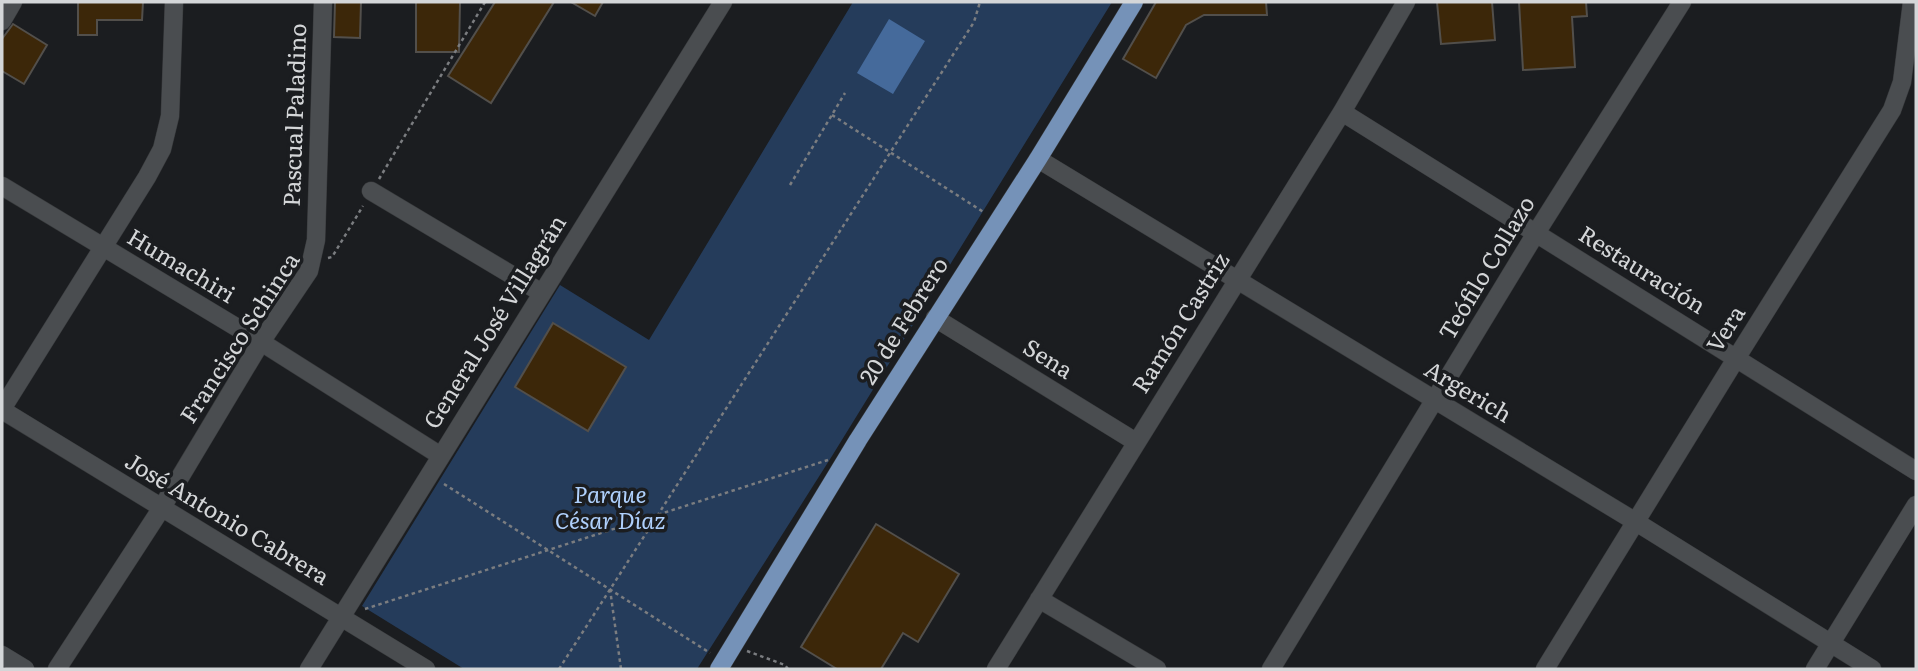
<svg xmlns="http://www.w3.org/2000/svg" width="1918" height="671" font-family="Literata,serif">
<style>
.green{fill:#253c5b}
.water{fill:#456a9b}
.building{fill:#3c2709;stroke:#524f4b;stroke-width:2}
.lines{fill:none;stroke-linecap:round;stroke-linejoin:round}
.minor-casing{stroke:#37393b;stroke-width:19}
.major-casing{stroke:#37393b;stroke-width:19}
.path{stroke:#7b7d80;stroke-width:2.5;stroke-dasharray:3.5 3.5;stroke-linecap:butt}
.minor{stroke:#4a4d50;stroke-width:18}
.major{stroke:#7592b8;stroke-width:18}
.labels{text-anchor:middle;stroke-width:7;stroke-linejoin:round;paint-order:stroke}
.street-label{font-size:23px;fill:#d4d6d8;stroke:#1b1d20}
.park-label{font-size:23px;font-style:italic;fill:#afd0fc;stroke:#1b1d20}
</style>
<rect width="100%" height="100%" fill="#1b1d20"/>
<path class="green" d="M 853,2 L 1112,2 L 832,456 L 697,669 L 464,669 L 362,606 L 560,285 L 649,340 Z"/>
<path class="water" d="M 889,19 L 925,41 L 893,94 L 857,73 Z"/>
<path class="building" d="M 78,2 L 143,2 L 142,20 L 97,20 L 97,35 L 78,35 Z
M 335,2 L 361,2 L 360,38 L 334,37 Z
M 416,2 L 460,2 L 459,52 L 416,52 Z
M 495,2 L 554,2 L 491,103 L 448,76 Z
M 571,2 L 603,2 L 595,16 Z
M 1156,2 L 1266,2 L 1267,15 L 1204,15 L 1186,25 L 1156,78 L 1123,59 Z
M 1437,2 L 1492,2 L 1495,40 L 1441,44 Z
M 1519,2 L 1586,2 L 1587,16 L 1572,17 L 1575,67 L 1523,70 Z
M 13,24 L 47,45 L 24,84 L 2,71 L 2,39 Z
M 553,323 L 626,367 L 588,431 L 515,387 Z
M 876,524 L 959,574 L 918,642 L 903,633 L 881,669 L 837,669 L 801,647 Z"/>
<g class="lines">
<defs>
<path id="minor" d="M 2,21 L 13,2
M 1342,112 L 1916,471
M 1038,159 L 1636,522 L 1872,669
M 2,186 L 261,342 L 441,456
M 371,191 L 542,293
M 935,318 L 1136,442
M 2,409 L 147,177 L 162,149 L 170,116 L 174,2
M 2,410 L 426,669
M 1039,599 L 1157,669
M 2,655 L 25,669
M 57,669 L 161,509 L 261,342 L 309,271 L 316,240 L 323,2
M 309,669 L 723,2
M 996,669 L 1342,112 L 1406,2
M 1271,669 L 1536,233 L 1682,2
M 1545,669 L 1737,357 L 1892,110 L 1902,82 L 1912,2
M 1815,669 L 1916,505"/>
<path id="major" d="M 719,669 L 858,440 L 1038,159 L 1134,2"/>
</defs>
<use href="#minor" class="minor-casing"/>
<use href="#major" class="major-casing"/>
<path class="path" d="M 832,115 L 985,213
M 379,179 L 485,2
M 790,185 L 845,93
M 328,258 L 332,257 L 363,206
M 444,484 L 710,653
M 610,589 L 621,669
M 365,609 L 828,460
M 747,651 L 785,665 L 788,669
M 559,669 L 974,22 L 980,2"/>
<use href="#minor" class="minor"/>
<use href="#major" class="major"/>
</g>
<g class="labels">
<g class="street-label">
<text transform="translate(295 115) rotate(-88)" y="8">Pascual Paladino</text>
<text transform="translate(181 266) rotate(31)" y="8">Humachiri</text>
<text transform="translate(1487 268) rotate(-59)" y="8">Teófilo Collazo</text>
<text transform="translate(1642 270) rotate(32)" y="8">Restauración</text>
<text transform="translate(904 321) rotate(-58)" y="8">20 de Febrero</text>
<text transform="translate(495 322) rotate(-58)" y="8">General José Villagrán</text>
<text transform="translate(1181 323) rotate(-58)" y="8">Ramón Castriz</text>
<text transform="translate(1726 329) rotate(-58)" y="8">Vera</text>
<text transform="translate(240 338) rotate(-57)" y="8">Francisco Schinca</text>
<text transform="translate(1048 359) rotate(32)" y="8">Sena</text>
<text transform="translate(1468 392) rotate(31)" y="8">Argerich</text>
<text transform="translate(227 519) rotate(31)" y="8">José Antonio Cabrera</text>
</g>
<g class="park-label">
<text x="610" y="503">Parque<tspan x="610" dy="26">César Díaz</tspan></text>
</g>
</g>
<rect width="1918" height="671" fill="none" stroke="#d4d6d8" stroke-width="7"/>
</svg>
